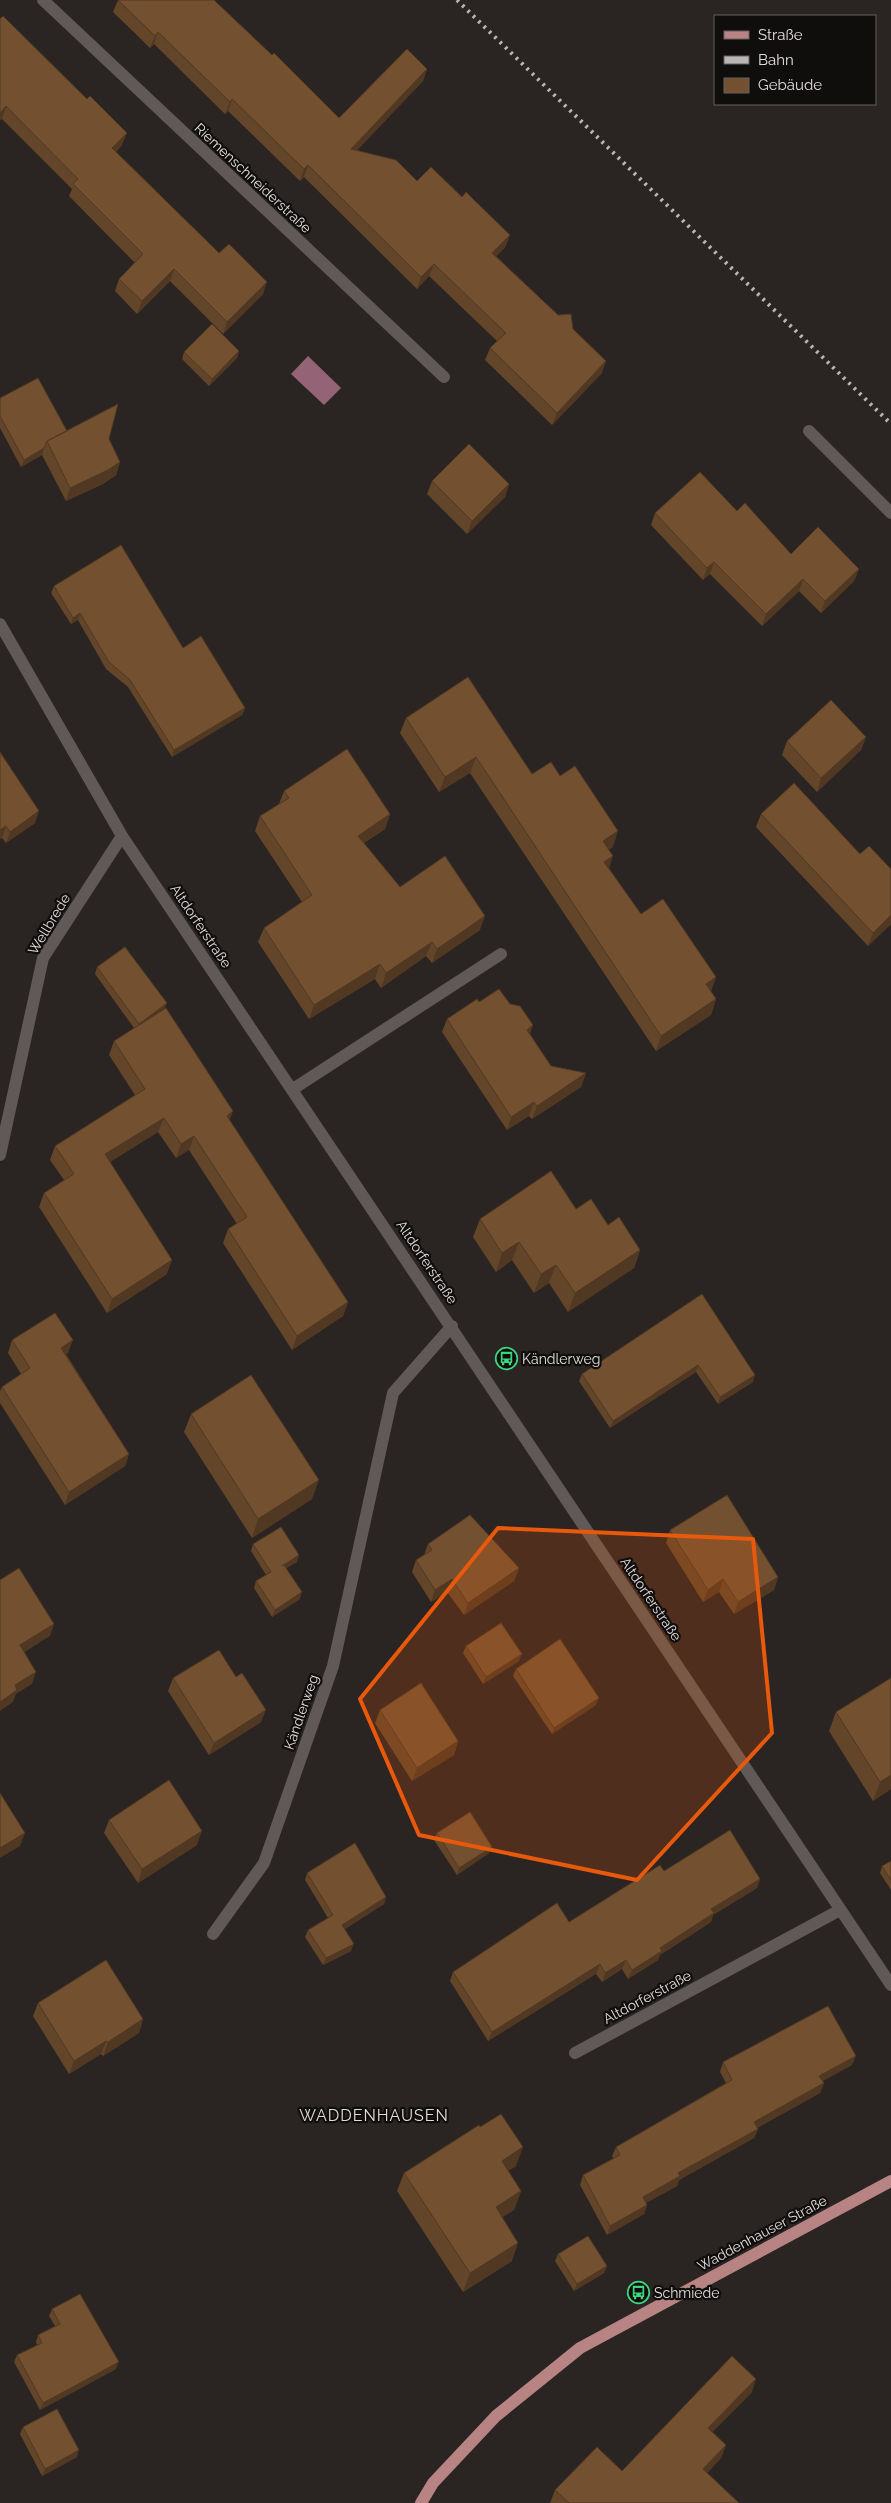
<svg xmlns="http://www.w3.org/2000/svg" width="891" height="2503" font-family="Raleway,sans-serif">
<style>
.water{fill:#946476}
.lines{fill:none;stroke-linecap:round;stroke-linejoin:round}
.minor{stroke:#605957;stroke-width:12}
.major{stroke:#b88383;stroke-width:12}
.rail{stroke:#bab6b5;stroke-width:4;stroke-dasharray:2.5 5;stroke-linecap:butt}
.wall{fill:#634529}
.shaded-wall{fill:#503822}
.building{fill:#735030;stroke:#503822}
.marked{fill:#e8590c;fill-opacity:0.2;stroke:#e8590c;stroke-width:4;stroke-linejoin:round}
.labels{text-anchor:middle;stroke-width:4.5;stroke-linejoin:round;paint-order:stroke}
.street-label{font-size:14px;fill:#e1dddc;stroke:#100e0d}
.poi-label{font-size:14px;fill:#e1dddc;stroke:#100e0d;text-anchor:start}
.quarter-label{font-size:16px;letter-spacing:1px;fill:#e1dddc;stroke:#100e0d}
</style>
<rect width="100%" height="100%" fill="#2a2422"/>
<path class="water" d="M 308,356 L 341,388 L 324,405 L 291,374 Z"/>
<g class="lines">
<path class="minor" d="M 43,0 L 444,377
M 809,431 L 891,513
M 0,624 L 122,836 L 891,1985
M 293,1089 L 501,954
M 0,1155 L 43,958 L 122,836
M 213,1934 L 264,1863 L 333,1666 L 393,1393 L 452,1326
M 575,2053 L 840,1910"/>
<path class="major" d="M 421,2503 L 433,2483 L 496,2416 L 580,2348 L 891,2181"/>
<path class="rail" d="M 457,0 L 891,424"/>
</g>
<path class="wall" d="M 118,0 L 339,118 L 427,69 L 423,81 L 357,150 L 417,181 L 462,197 L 510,235 L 505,247 L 496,256 L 573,329 L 602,373 L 552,425 L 485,360 L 490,348 L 497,341 L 429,276 L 417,289 L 304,177 L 300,181 L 228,111 L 225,114 L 154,44 L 150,48 L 113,12 Z
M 0,19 L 122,145 L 116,152 L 219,253 L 263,294 L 223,334 L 170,281 L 137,314 L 115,291 L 119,279 L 135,263 L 69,196 L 72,189 L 2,119 L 0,120 Z
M 239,351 L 237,358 L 209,386 L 182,359 L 184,352 Z
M 0,398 L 67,431 L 109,439 L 120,462 L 116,475 L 103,484 L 66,501 L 42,455 L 21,467 L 0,428 Z
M 432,481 L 509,484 L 505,497 L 467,534 L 427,494 Z
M 737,511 L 791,554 L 859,569 L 854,581 L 821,613 L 799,591 L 762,626 L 710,574 L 703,580 L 651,525 L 655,513 Z
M 54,586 L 183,648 L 245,708 L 242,715 L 172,757 L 128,687 L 106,669 L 78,620 L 71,624 L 51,593 Z
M 406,718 L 532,774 L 560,776 L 613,847 L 609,849 L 609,868 L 641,914 L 716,977 L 711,991 L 716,999 L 711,1015 L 656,1051 L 470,773 L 439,792 L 400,733 Z
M 866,737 L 861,750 L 817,792 L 782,755 L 787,741 Z
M 0,752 L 35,823 L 6,843 L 2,838 L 0,839 Z
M 284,791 L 390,814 L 385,829 L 364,843 L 400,887 L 480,930 L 432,963 L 426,956 L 381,988 L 375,979 L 309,1019 L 258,942 L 264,928 L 302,902 L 255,831 L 260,816 L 279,804 Z
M 761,814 L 891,924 L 868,946 L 756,827 Z
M 97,967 L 165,1009 L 230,1121 L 348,1302 L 343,1316 L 292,1350 L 223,1243 L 228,1229 L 237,1224 L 189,1150 L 176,1158 L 158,1132 L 110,1162 L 167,1274 L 107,1313 L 39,1207 L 44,1193 L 64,1180 L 50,1160 L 55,1146 L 135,1095 L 109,1055 L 114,1041 L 134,1028 L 95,974 Z
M 479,1002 L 510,1004 L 533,1025 L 530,1034 L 551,1066 L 586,1073 L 581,1087 L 532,1119 L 529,1116 L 507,1130 L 442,1032 L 447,1019 Z
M 576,1209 L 608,1225 L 640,1250 L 634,1268 L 568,1312 L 549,1283 L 534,1293 L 512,1260 L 496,1272 L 473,1237 L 480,1219 Z
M 702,1294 L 753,1382 L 718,1404 L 696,1372 L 610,1428 L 579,1381 L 582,1374 Z
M 12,1340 L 68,1353 L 66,1354 L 129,1454 L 125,1466 L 65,1505 L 0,1403 L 0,1391 L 2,1387 L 21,1374 L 8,1353 Z
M 191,1414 L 312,1499 L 252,1538 L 184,1432 Z
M 670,1530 L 778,1577 L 774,1590 L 734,1614 L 719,1592 L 703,1602 L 666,1543 Z
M 253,1544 L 297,1562 L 286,1568 L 300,1599 L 272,1617 L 254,1588 L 256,1581 L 266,1575 L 251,1551 Z
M 428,1544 L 519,1568 L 514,1581 L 464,1615 L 447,1592 L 431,1602 L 412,1572 L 416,1560 L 424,1555 Z
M 466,1646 L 519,1661 L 483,1684 L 463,1653 Z
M 516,1669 L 596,1705 L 552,1734 L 513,1676 Z
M 236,1677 L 261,1722 L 209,1755 L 168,1691 L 173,1678 Z
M 891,1678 L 891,1789 L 873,1801 L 829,1731 L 836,1712 Z
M 380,1710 L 458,1741 L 454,1755 L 412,1781 L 375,1723 Z
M 109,1820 L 197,1845 L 138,1883 L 104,1833 Z
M 437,1833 L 489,1853 L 457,1875 L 434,1840 Z
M 891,1861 L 891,1890 L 880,1873 L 882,1866 Z
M 664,1871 L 760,1879 L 757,1888 L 713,1915 L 711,1922 L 660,1955 L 658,1960 L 628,1979 L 622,1969 L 602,1982 L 596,1974 L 488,2041 L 450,1981 L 453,1972 L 569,1922 Z
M 307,1873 L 386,1897 L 384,1904 L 345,1929 L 351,1951 L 323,1965 L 305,1937 L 308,1930 L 328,1918 L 305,1880 Z
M 38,2003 L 143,2019 L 139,2033 L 103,2056 L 101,2054 L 69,2074 L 33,2016 Z
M 723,2062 L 852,2065 L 822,2081 L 824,2083 L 820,2093 L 757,2128 L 758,2129 L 754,2138 L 679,2180 L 677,2186 L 646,2203 L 647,2205 L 644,2214 L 607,2235 L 580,2185 L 583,2175 L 614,2159 L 612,2156 L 616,2147 L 726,2083 L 720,2072 Z
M 516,2166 L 508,2171 L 521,2191 L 514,2210 L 502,2217 L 512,2261 L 463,2292 L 397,2191 L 404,2173 Z
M 558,2254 L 607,2266 L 604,2273 L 574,2291 L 555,2261 Z
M 52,2309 L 116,2369 L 40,2410 L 14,2362 L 17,2355 L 37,2345 L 36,2342 L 38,2335 L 55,2326 L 49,2316 Z
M 752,2392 L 712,2432 L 726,2445 L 721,2458 L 707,2473 L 739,2503 L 550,2503 L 555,2490 L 622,2471 Z
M 23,2427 L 77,2457 L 42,2476 L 20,2434 Z"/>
<path class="shaded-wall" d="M 158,32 L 154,44 L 150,48 L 155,36 Z
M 427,69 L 423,81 L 347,161 L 351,149 Z
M 232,99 L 228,111 L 225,114 L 230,102 Z
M 6,106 L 2,119 L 0,120 L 0,113 Z
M 127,133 L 122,145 L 108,160 L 112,148 Z
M 308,165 L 304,177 L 300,181 L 304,169 Z
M 510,235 L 505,247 L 488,265 L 492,253 Z
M 434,264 L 429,276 L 417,289 L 421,277 Z
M 174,269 L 170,281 L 137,314 L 142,301 Z
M 267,282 L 263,294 L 223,334 L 227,322 Z
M 239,351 L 237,358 L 209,386 L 212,379 Z
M 606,361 L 602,373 L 552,425 L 557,413 Z
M 44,448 L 42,455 L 21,467 L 24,460 Z
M 120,462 L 116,475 L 103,484 L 66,501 L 70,488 Z
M 509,484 L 505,497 L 467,534 L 472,521 Z
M 714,562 L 710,574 L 703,580 L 707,568 Z
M 859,569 L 854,581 L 821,613 L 825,601 Z
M 803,579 L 799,591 L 762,626 L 766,614 Z
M 80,613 L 78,620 L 71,624 L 73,618 Z
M 245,708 L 242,715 L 172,757 L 174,750 Z
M 866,737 L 861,750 L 817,792 L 821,778 Z
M 476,757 L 470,773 L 439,792 L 445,777 Z
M 39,811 L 35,823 L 6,843 L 10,832 Z
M 390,814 L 385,829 L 353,850 L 358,836 Z
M 6,826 L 2,838 L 0,839 L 0,830 Z
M 618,831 L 613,847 L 598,857 L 603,841 Z
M 613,856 L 608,872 L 604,862 Z
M 891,915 L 891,924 L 868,946 L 873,933 Z
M 485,916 L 480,930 L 432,963 L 437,949 Z
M 432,942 L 426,956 L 381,988 L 386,973 Z
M 380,964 L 375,979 L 309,1019 L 314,1005 Z
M 716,977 L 710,992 L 706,984 Z
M 716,999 L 711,1015 L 656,1051 L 661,1036 Z
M 167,1003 L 164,1010 L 136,1031 L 139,1024 Z
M 533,1025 L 528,1038 L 527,1030 Z
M 586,1073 L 581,1087 L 532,1119 L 537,1106 Z
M 534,1102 L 529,1116 L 507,1130 L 511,1117 Z
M 233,1111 L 228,1125 L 227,1116 Z
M 164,1118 L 158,1132 L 100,1168 L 105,1154 Z
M 194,1136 L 189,1150 L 176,1158 L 181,1144 Z
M 519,1242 L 512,1260 L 496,1272 L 502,1253 Z
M 640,1250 L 634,1268 L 568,1312 L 575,1293 Z
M 172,1260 L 167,1274 L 107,1313 L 112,1299 Z
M 556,1265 L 549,1283 L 534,1293 L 541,1274 Z
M 348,1302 L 343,1316 L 292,1350 L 297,1336 Z
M 73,1340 L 68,1353 L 57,1360 L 61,1348 Z
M 698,1365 L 696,1372 L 610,1428 L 613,1421 Z
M 755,1375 L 753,1382 L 718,1404 L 720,1397 Z
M 129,1454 L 125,1466 L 65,1505 L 69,1492 Z
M 319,1480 L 312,1499 L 252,1538 L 258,1519 Z
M 299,1555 L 297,1562 L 279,1573 L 282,1566 Z
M 519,1568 L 514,1581 L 464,1615 L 468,1603 Z
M 778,1577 L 774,1590 L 734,1614 L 738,1602 Z
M 452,1579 L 447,1592 L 431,1602 L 435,1590 Z
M 723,1579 L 719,1592 L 703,1602 L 708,1590 Z
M 302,1592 L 300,1599 L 272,1617 L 275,1610 Z
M 54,1624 L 50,1636 L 15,1658 L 20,1645 Z
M 522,1654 L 519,1661 L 483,1684 L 486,1677 Z
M 36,1672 L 32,1684 L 16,1694 L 13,1702 L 0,1711 L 0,1702 L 15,1685 Z
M 599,1698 L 596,1705 L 552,1734 L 554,1728 Z
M 266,1710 L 261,1722 L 209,1755 L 214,1743 Z
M 458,1741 L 454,1755 L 412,1781 L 417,1768 Z
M 891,1775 L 891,1789 L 873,1801 L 880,1782 Z
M 202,1831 L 197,1845 L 138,1883 L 142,1869 Z
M 25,1833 L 20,1846 L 0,1858 L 0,1848 Z
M 492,1847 L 489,1853 L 457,1875 L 459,1868 Z
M 760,1879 L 757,1888 L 713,1915 L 711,1922 L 660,1955 L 658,1960 L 628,1979 L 632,1970 L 660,1948 L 711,1909 Z
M 386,1897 L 384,1904 L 340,1932 L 342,1925 Z
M 354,1944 L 351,1951 L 323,1965 L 326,1958 Z
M 626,1960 L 622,1969 L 602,1982 L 605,1973 Z
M 600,1964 L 596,1974 L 488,2041 L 492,2032 Z
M 143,2019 L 139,2033 L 103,2056 L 108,2042 Z
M 106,2041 L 101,2054 L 69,2074 L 74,2061 Z
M 856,2056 L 852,2065 L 816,2085 L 819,2076 Z
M 824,2083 L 820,2093 L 751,2131 L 754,2122 Z
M 758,2129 L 754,2138 L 679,2180 L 677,2186 L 640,2206 L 643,2197 L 678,2173 Z
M 523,2147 L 516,2166 L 495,2180 L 502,2161 Z
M 521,2191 L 514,2210 L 489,2226 L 496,2207 Z
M 647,2205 L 644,2214 L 607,2235 L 610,2226 Z
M 518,2243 L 512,2261 L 463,2292 L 470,2273 Z
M 607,2266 L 604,2273 L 574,2291 L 577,2284 Z
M 119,2362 L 116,2369 L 40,2410 L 43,2403 Z
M 756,2379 L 752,2392 L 703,2441 L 708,2428 Z
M 726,2445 L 721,2458 L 699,2482 L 703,2469 Z
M 79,2450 L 77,2457 L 42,2476 L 45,2469 Z"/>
<path class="building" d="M 118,0 L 214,0 L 272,55 L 274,53 L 339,118 L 407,49 L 427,69 L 351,149 L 396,160 L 417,181 L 431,167 L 462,197 L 466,192 L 510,235 L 492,253 L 558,315 L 571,314 L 573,329 L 606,361 L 557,413 L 490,348 L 506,333 L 434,264 L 421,277 L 308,165 L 304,169 L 232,99 L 230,102 L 158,32 L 155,36 Z
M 3,16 L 87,99 L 90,96 L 127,133 L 112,148 L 219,253 L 229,244 L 267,282 L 227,322 L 174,269 L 142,301 L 119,279 L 143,254 L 73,184 L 78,179 L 6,106 L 0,113 L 0,19 Z
M 212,324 L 239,351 L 212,379 L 184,352 Z
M 38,378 L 67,431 L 47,441 L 44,448 L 24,460 L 0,416 L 0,398 Z
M 118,404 L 109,439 L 120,462 L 108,470 L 70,488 L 47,441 Z
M 469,444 L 509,484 L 472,521 L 432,481 Z
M 700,472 L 737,511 L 745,503 L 791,554 L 818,527 L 859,569 L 825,601 L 803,579 L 766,614 L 714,562 L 707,568 L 655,513 Z
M 121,545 L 183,648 L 201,636 L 245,708 L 174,750 L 130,680 L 109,662 L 80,613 L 73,618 L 54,586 Z
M 468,677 L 532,774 L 551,762 L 560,776 L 575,766 L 618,831 L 603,841 L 613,856 L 604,862 L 641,914 L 663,899 L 716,977 L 706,984 L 716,999 L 661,1036 L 476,757 L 445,777 L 406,718 Z
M 831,700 L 866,737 L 821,778 L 787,741 Z
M 347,749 L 390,814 L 358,836 L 400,887 L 445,856 L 485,916 L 437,949 L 432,942 L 386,973 L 380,964 L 314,1005 L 264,928 L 312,895 L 260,816 L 289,798 L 284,791 Z
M 0,752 L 39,811 L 10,832 L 6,826 L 0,830 Z
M 794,783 L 860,854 L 869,846 L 891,869 L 891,915 L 873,933 L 761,814 Z
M 125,947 L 167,1003 L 139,1024 L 97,967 Z
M 499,989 L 510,1004 L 520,1006 L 533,1025 L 527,1030 L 551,1066 L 586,1073 L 537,1106 L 534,1102 L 511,1117 L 447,1019 L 477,999 L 479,1002 Z
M 166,1008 L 233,1111 L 227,1116 L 348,1302 L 297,1336 L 228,1229 L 247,1217 L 194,1136 L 181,1144 L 164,1118 L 105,1154 L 172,1260 L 112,1299 L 44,1193 L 74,1174 L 55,1146 L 145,1089 L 114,1041 Z
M 551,1171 L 576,1209 L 591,1199 L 608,1225 L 619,1217 L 640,1250 L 575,1293 L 556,1265 L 541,1274 L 519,1242 L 502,1253 L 480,1219 Z
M 702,1294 L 755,1375 L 720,1397 L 698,1365 L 613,1421 L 582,1374 Z
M 55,1313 L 73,1340 L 61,1348 L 129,1454 L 69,1492 L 2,1387 L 30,1368 L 12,1340 Z
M 251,1375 L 319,1480 L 258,1519 L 191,1414 Z
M 727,1495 L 778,1577 L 738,1602 L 723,1579 L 708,1590 L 670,1530 Z
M 470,1515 L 519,1568 L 468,1603 L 452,1579 L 435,1590 L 416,1560 L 432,1550 L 428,1544 Z
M 281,1527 L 299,1555 L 282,1566 L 284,1565 L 302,1592 L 275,1610 L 256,1581 L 271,1572 L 253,1544 Z
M 19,1568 L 54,1624 L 20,1645 L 36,1672 L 15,1685 L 17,1690 L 0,1702 L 0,1580 Z
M 501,1623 L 522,1654 L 486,1677 L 466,1646 Z
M 560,1639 L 599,1698 L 554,1728 L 516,1669 Z
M 219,1650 L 236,1677 L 242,1673 L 266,1710 L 214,1743 L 173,1678 Z
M 891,1678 L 891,1775 L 880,1782 L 836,1712 Z
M 421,1683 L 458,1741 L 417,1768 L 380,1710 Z
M 169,1780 L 202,1831 L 142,1869 L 109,1820 Z
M 0,1793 L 25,1833 L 0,1848 Z
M 470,1812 L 492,1847 L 459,1868 L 437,1833 Z
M 730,1830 L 760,1879 L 711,1909 L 714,1913 L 660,1948 L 662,1951 L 632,1970 L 626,1960 L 605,1973 L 600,1964 L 492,2032 L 453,1972 L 557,1903 L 569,1922 L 660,1865 L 664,1871 Z
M 355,1843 L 386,1897 L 342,1925 L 354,1944 L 326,1958 L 308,1930 L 333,1915 L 307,1873 Z
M 891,1861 L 891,1880 L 882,1866 Z
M 106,1960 L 143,2019 L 108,2042 L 106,2041 L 74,2061 L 38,2003 Z
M 828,2006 L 856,2056 L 819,2076 L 824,2083 L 754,2122 L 758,2129 L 678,2173 L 680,2176 L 643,2197 L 647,2205 L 610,2226 L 583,2175 L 620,2155 L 616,2147 L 732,2080 L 723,2062 Z
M 501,2114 L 523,2147 L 502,2161 L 521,2191 L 496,2207 L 518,2243 L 470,2273 L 404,2173 L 479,2125 L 480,2127 Z
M 588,2236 L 607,2266 L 577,2284 L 558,2254 Z
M 80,2294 L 119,2362 L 43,2403 L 17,2355 L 42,2343 L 38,2335 L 60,2324 L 52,2309 Z
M 732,2356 L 756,2379 L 708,2428 L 726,2445 L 703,2469 L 739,2503 L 569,2503 L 555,2490 L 597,2447 L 622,2471 Z
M 57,2409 L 79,2450 L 45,2469 L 23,2427 Z"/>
<path class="marked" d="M 498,1528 L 753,1539 L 772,1733 L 637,1880 L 419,1835 L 360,1699 Z"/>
<defs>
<symbol id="bus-ring" viewBox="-11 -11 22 22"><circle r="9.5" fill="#100e0d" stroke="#3bd77e" stroke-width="1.5"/><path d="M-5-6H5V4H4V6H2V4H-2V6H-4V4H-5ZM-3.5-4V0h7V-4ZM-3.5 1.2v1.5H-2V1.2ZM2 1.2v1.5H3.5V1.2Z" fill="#3bd77e"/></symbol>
</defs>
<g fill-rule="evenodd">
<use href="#bus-ring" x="494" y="1346" width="25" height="25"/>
<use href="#bus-ring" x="626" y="2280" width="25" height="25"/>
</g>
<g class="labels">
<g class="street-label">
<text transform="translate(253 178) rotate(43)" y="5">Riemenschneiderstraße</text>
<text transform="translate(49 924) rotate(-59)" y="5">Wellbrede</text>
<text transform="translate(201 926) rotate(56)" y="5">Altdorferstraße</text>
<text transform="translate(427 1262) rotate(56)" y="5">Altdorferstraße</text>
<text transform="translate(651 1599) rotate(56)" y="5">Altdorferstraße</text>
<text transform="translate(301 1712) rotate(-71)" y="5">Kändlerweg</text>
<text transform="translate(647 1997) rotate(-28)" y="5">Altdorferstraße</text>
<text transform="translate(762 2233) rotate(-28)" y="5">Waddenhauser Straße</text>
</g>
<g class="poi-label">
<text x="522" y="1364">Kändlerweg</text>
<text x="654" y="2298">Schmiede</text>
</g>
<g class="quarter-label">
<text x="374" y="2121">WADDENHAUSEN</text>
</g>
</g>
<rect x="714" y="15" width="162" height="90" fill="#100e0d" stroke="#646160"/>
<rect x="724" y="31" width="25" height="8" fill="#b88383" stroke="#646160"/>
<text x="758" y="40" font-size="15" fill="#e1dddc">Straße</text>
<rect x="724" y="56" width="25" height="8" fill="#bab6b5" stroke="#646160"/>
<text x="758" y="65" font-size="15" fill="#e1dddc">Bahn</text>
<rect x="724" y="78" width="25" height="15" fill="#735030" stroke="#646160"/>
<text x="758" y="90" font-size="15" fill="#e1dddc">Gebäude</text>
</svg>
